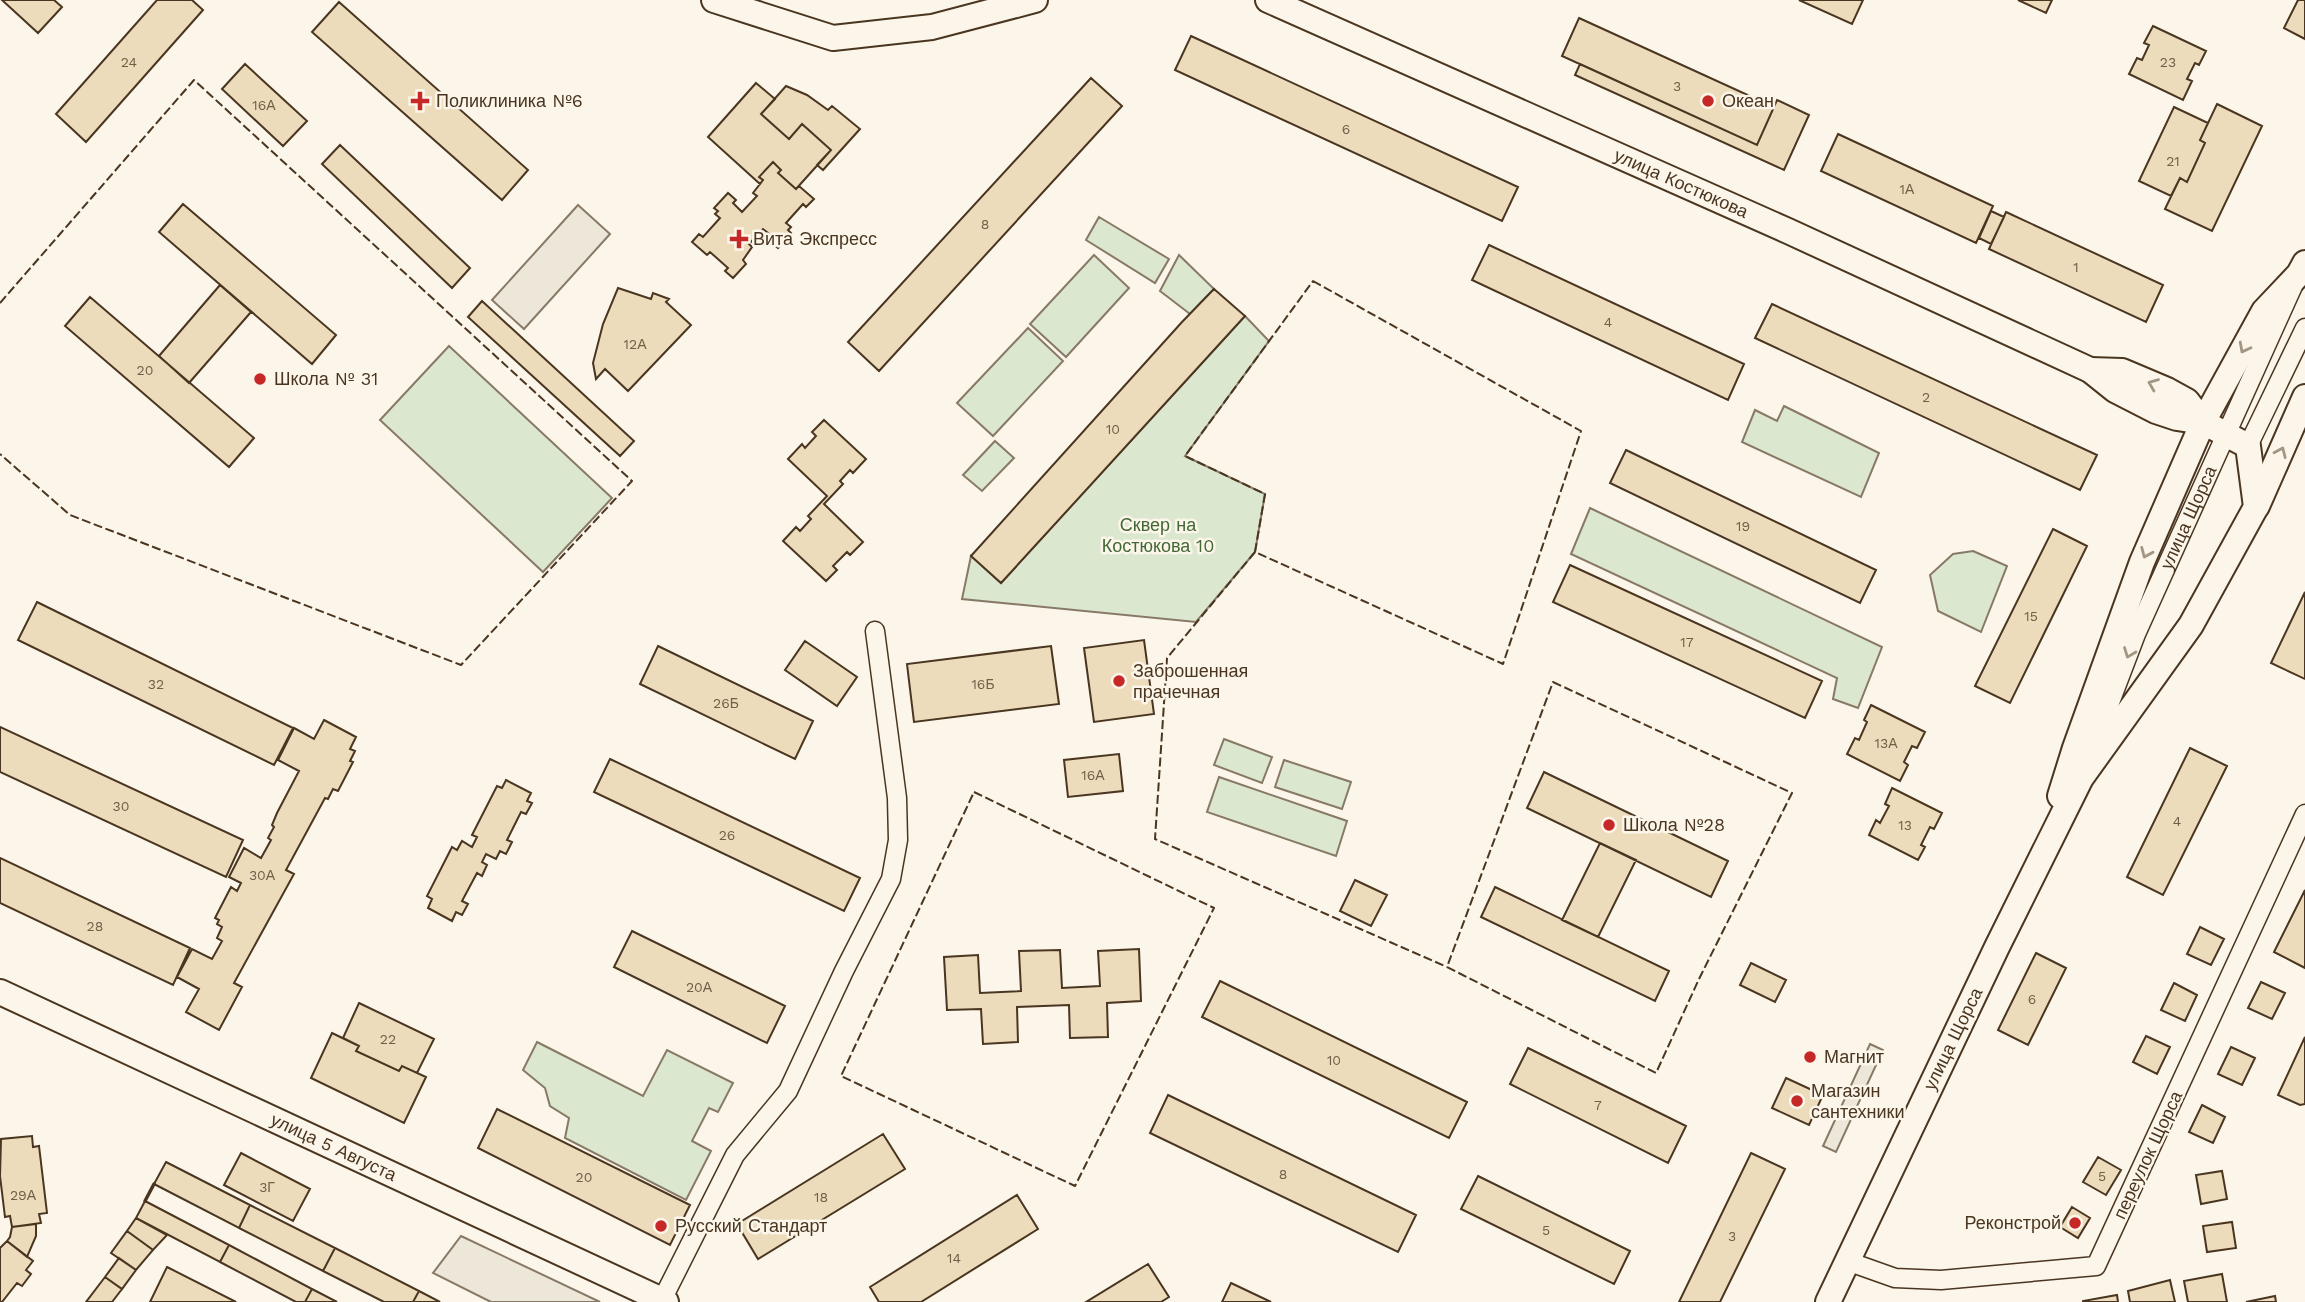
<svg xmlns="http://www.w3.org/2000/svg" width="2305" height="1302" font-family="'Work Sans',sans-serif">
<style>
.green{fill:#dce7d0;stroke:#887966;stroke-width:2}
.parking{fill:#ede7d9;stroke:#887966;stroke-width:2}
.building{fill:#ecdcbc;stroke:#4a3520;stroke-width:2}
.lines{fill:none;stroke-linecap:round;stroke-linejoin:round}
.street-casing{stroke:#4a3520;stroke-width:21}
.secondary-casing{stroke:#4a3520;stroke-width:28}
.street{stroke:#fbf6e9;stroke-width:18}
.secondary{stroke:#fbf6e9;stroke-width:24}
.fence{stroke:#4a3520;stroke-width:2;stroke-dasharray:9 3.5;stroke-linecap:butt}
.wall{stroke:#4a3520;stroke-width:3.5}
.oneway{stroke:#a29684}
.poi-dot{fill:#c62828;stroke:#fbf6e9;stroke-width:2.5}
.labels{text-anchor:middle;stroke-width:5;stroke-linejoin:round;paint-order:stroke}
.number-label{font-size:14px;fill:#725f47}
.poi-label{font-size:18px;fill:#4a3520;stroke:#fbf6e9;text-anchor:start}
.street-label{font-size:18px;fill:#4a3520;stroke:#fbf6e9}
.park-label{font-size:18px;fill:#436837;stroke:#fbf6e9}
</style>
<rect width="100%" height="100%" fill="#fbf6e9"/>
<path class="green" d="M 1099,217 L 1169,259 L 1155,283 L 1086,240 Z
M 1094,255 L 1129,288 L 1066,357 L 1030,324 Z
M 1179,255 L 1214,289 L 1190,314 L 1160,291 Z
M 1245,316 L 1269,341 L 1185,456 L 1265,494 L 1255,552 L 1196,622 L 962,599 L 971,556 L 1001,583 Z
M 1028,328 L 1063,361 L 993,436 L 957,403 Z
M 449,346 L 612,498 L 543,572 L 380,420 Z
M 1784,406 L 1879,453 L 1861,497 L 1742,442 L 1755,410 L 1777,421 Z
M 995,441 L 1014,458 L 982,491 L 963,475 Z
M 1590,508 L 1882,647 L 1858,708 L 1833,699 L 1837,678 L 1571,554 Z
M 1973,551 L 2007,566 L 1981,632 L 1938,611 L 1930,575 L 1953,554 Z
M 1224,739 L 1272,757 L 1262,783 L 1214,765 Z
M 1284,760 L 1351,782 L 1342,809 L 1275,787 Z
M 1219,777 L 1347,821 L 1336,856 L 1207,812 Z
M 537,1042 L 643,1096 L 667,1050 L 733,1083 L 718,1112 L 709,1108 L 692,1141 L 711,1151 L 686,1200 L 565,1138 L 569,1118 L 550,1106 L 545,1088 L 523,1070 Z"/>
<path class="parking" d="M 578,205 L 610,234 L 524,329 L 492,300 Z
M 1870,1044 L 1883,1050 L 1836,1152 L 1823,1146 Z
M 461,1236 L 600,1302 L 491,1302 L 433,1273 Z"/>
<path class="building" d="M 2,0 L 54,0 L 62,7 L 38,33 Z
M 157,0 L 192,0 L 203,10 L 86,142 L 56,114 Z
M 1799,0 L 1863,0 L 1852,24 Z
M 2018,0 L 2052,0 L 2046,13 Z
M 2298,0 L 2305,0 L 2305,39 L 2284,28 Z
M 339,2 L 528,170 L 502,200 L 312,32 Z
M 1579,18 L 1774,107 L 1757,145 L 1562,56 Z
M 2153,26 L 2206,51 L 2199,65 L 2195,63 L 2187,79 L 2192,81 L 2183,100 L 2129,74 L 2137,58 L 2142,60 L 2149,45 L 2144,43 Z
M 1191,36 L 1518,187 L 1502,221 L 1175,70 Z
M 245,64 L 307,121 L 283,146 L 222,89 Z
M 1580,64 L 1757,145 L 1777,100 L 1809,115 L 1784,170 L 1575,75 Z
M 1091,78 L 1122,106 L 879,371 L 848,342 Z
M 756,83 L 775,99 L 761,114 L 789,139 L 802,124 L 831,150 L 796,189 L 778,173 L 781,170 L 773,162 L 759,177 L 763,180 L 760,184 L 708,137 Z
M 786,86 L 807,95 L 828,110 L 832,106 L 860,129 L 823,170 L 817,165 L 831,150 L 802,124 L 789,139 L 761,114 Z
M 2217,104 L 2262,126 L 2212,231 L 2165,209 L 2180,178 L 2187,182 L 2205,143 L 2200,140 Z
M 2174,107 L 2208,123 L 2200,140 L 2205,143 L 2187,182 L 2180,178 L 2171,196 L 2139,181 Z
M 1838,134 L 1993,206 L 1976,243 L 1821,171 Z
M 340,145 L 470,268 L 452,288 L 322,164 Z
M 773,162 L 781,170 L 778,173 L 796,189 L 799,186 L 814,199 L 806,207 L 803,204 L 786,223 L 791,227 L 788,230 L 791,233 L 778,248 L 770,241 L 773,237 L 763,229 L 749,244 L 752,247 L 743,260 L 746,264 L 733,278 L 725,271 L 728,268 L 710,252 L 707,255 L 692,242 L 699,234 L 703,237 L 720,218 L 715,214 L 718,211 L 714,208 L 728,193 L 736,200 L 733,203 L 742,212 L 757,196 L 753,193 L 763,180 L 759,177 Z
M 183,204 L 336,335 L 312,364 L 159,232 Z
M 1991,211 L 2004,217 L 1991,244 L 1979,238 Z
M 2006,212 L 2163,285 L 2146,322 L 1989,249 Z
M 1489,245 L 1744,364 L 1728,400 L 1472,280 Z
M 220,285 L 251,312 L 189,383 L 159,356 Z
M 618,288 L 651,299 L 653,293 L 669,299 L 666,302 L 691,325 L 628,391 L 605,369 L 596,379 L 593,363 L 603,324 Z
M 1214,289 L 1245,316 L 1001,583 L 971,556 L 1182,322 Z
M 90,297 L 254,438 L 229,467 L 65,326 Z
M 482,301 L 634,441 L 620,456 L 468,317 Z
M 1772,304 L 2097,455 L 2080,490 L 1755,338 Z
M 824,420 L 866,459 L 853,473 L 850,470 L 840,481 L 843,484 L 824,504 L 863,542 L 850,555 L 847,552 L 833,566 L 837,570 L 826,581 L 783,541 L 796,527 L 800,531 L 811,519 L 808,516 L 827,496 L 788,459 L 802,444 L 805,448 L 816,436 L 812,432 Z
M 1626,450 L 1876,570 L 1860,603 L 1610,483 Z
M 2053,529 L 2087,546 L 2010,703 L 1975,686 Z
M 1570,565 L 1822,681 L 1805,718 L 1553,602 Z
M 2305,592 L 2305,679 L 2271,663 Z
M 37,602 L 293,728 L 274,765 L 18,640 Z
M 1144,640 L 1154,714 L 1094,722 L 1084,648 Z
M 805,641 L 857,677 L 837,706 L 785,670 Z
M 658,646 L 813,721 L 795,759 L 640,684 Z
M 1051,646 L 1059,704 L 914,722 L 907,664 Z
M 1871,705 L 1925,732 L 1917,748 L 1912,746 L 1904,762 L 1908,765 L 1900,781 L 1847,754 L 1855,738 L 1859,740 L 1867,722 L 1864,720 Z
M 324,720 L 356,737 L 350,749 L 355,751 L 350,761 L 353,762 L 338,791 L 333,789 L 328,799 L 325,798 L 286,870 L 294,874 L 234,983 L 242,987 L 219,1030 L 186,1012 L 199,989 L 177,977 L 192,949 L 212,959 L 222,941 L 217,938 L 222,927 L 217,924 L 219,920 L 215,918 L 231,887 L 237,891 L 241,883 L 229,877 L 244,848 L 261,858 L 271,840 L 268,838 L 274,827 L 272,825 L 277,813 L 299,771 L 278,760 L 294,728 L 314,739 Z
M 0,727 L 243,840 L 226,877 L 0,772 Z
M 2190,748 L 2227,766 L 2163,895 L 2127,877 Z
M 1119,754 L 1123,791 L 1068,797 L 1064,760 Z
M 610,759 L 860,878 L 844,911 L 594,792 Z
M 1544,772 L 1728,861 L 1711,897 L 1527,808 Z
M 506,780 L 531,793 L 527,801 L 532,803 L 526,814 L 521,812 L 507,840 L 512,842 L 506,854 L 500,851 L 496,859 L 486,854 L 482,862 L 487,865 L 482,876 L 477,873 L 462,901 L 468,904 L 462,915 L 456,912 L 452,921 L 428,908 L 432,899 L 427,896 L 452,847 L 457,850 L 462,841 L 472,847 L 477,837 L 472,835 L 497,786 L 502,788 Z
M 1892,788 L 1942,813 L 1934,829 L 1930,827 L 1921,845 L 1925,847 L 1918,860 L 1869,835 L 1876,820 L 1880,823 L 1889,806 L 1885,804 Z
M 1600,843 L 1636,860 L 1598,937 L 1562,920 Z
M 0,858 L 190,948 L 173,985 L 0,903 Z
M 1355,880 L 1387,895 L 1371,926 L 1340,911 Z
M 1495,887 L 1669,971 L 1655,1001 L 1481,917 Z
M 2305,890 L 2305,968 L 2274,952 Z
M 2200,927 L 2224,939 L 2211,965 L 2187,954 Z
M 632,931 L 785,1006 L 767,1043 L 614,967 Z
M 1139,949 L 1141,1001 L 1107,1003 L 1108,1037 L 1070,1038 L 1069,1005 L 1017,1007 L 1018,1042 L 983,1044 L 981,1009 L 947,1010 L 944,957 L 978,955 L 980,993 L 1021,991 L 1019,951 L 1060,950 L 1062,988 L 1100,986 L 1098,951 Z
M 2036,953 L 2066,968 L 2028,1045 L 1998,1030 Z
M 1751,963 L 1786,980 L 1775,1002 L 1740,985 Z
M 1220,981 L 1467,1102 L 1449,1138 L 1202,1017 Z
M 2261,982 L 2285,993 L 2272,1019 L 2248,1008 Z
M 2174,983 L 2197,995 L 2185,1021 L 2161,1010 Z
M 359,1003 L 434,1039 L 417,1073 L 402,1066 L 399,1071 L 356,1051 L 359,1046 L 343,1038 Z
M 332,1033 L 359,1046 L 356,1051 L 399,1071 L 402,1066 L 426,1077 L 404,1123 L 311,1078 Z
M 2146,1036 L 2170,1047 L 2157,1074 L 2133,1062 Z
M 2305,1037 L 2305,1104 L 2300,1105 L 2278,1095 Z
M 2231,1047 L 2255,1058 L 2242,1085 L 2218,1074 Z
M 1528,1048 L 1686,1126 L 1668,1163 L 1510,1084 Z
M 1786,1078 L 1823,1095 L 1809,1125 L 1772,1108 Z
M 1168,1095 L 1416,1215 L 1398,1252 L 1150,1133 Z
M 2202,1105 L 2225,1117 L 2213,1143 L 2189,1132 Z
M 497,1109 L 690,1205 L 670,1245 L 478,1148 Z
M 883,1134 L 905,1169 L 758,1259 L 737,1224 Z
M 32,1136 L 33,1147 L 39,1146 L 47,1213 L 39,1214 L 41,1223 L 12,1227 L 10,1216 L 5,1217 L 0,1176 L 1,1139 Z
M 241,1153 L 310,1189 L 293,1221 L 224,1185 Z
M 1751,1153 L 1785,1169 L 1720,1302 L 1679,1302 Z
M 2098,1157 L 2121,1170 L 2106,1195 L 2083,1182 Z
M 166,1162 L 250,1205 L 239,1228 L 154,1184 Z
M 2222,1171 L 2227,1199 L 2201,1204 L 2196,1175 Z
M 1478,1176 L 1630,1251 L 1614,1284 L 1461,1209 Z
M 1017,1195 L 1038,1229 L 921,1302 L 879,1302 L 870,1287 Z
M 145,1201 L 229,1245 L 220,1262 L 136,1218 Z
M 250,1205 L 335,1248 L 323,1271 L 239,1228 Z
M 2072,1207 L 2090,1218 L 2078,1238 L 2060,1227 Z
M 136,1218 L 167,1235 L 153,1250 L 127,1231 Z
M 2232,1222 L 2236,1248 L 2207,1252 L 2203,1226 Z
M 36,1224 L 36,1236 L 27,1257 L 7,1241 L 10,1237 L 12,1227 Z
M 127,1231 L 153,1250 L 136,1270 L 111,1253 Z
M 7,1241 L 33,1261 L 26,1270 L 31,1274 L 22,1286 L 17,1283 L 2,1302 L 0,1302 L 0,1248 Z
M 229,1245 L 312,1289 L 305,1302 L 296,1302 L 220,1262 Z
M 335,1248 L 419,1291 L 413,1302 L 384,1302 L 323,1271 Z
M 119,1258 L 136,1270 L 122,1289 L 105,1277 Z
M 1148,1264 L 1169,1297 L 1161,1302 L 1086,1302 Z
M 167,1267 L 236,1302 L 150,1302 Z
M 2222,1274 L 2227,1302 L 2188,1302 L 2184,1281 Z
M 105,1277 L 122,1289 L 112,1302 L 86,1302 Z
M 2170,1280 L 2175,1302 L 2130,1302 L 2128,1291 Z
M 1231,1283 L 1271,1302 L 1222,1302 Z
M 312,1289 L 337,1302 L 305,1302 Z
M 419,1291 L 440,1302 L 413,1302 Z
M 2117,1295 L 2118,1302 L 2083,1302 L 2083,1301 Z
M 2275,1296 L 2276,1302 L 2246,1302 Z"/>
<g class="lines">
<defs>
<g id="street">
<path d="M 2248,446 L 2305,328"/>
<path id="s1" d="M 2090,755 L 2136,634 L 2293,286"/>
<path d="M 1847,1261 L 1895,1278 L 1941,1280 L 2096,1266 L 2305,814"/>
<path d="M 662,1300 L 735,1155 L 788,1091 L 844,971 L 891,879 L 898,840 L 897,798 L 875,631"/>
</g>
<g id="secondary">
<path d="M 714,0 L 833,38 L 932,27 L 1035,0"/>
<path id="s2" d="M 1268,0 L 1788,231 L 2090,370 L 2115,390 L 2156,411 L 2177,418 L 2203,422 L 2248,446 L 2256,507 L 2191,625 L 2081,778 L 1997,947 L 1828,1302"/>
<path d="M 2090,370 L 2122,371 L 2167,390 L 2187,401 L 2203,422"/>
<path d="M 2257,506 L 2305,397"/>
<path d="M 2060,796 L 2075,748 L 2142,562 L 2203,422 L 2264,311 L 2299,274 L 2305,263"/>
<path id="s3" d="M 0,992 L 666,1302"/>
</g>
</defs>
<use href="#street" class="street-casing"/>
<use href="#secondary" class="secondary-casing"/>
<use href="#street" class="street"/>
<use href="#secondary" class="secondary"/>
<path class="fence" d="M 1313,281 L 1581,431 L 1503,664 L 1255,552 L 1265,494 L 1185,456 Z
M 0,303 L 194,80 L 632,481 L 461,665 L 70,515 L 0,454
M 1255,552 L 1167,658 L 1155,839 L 1447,967
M 1553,682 L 1792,793 L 1699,979 L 1656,1073 L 1447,967 Z
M 974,792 L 1214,908 L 1075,1186 L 841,1076 Z"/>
<path class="wall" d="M 145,1201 L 154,1184"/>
</g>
<defs><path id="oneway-chevron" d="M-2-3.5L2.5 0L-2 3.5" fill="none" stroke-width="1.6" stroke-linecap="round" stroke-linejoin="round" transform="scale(1.75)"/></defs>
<g class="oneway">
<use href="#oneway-chevron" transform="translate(2244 348) rotate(118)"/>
<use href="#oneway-chevron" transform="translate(2153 384) rotate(-158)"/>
<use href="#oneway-chevron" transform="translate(2281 452) rotate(-66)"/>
<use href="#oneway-chevron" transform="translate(2146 553) rotate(113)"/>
<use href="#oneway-chevron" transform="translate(2129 653) rotate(111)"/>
</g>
<g class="poi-dot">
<path d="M416.5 90.5h7v7h7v7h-7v7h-7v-7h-7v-7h7z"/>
<circle cx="1708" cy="101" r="7"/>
<path d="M735.5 228.5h7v7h7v7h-7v7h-7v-7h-7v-7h7z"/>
<circle cx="260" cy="379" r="7"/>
<circle cx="1119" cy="681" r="7"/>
<circle cx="1609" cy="825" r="7"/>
<circle cx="1810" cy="1057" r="7"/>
<circle cx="1797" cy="1101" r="7"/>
<circle cx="2075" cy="1223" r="7"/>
<circle cx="661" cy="1226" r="7"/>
</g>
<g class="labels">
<g class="number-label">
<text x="129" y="67">24</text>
<text x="2168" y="67">23</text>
<text x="1677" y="91">3</text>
<text x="264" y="110">16А</text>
<text x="1346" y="134">6</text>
<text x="2173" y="166">21</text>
<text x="1907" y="194">1А</text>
<text x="985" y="229">8</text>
<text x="2076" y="272">1</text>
<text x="1608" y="327">4</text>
<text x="635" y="349">12А</text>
<text x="145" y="375">20</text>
<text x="1926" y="402">2</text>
<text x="1113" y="434">10</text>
<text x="1743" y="531">19</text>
<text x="2031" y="621">15</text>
<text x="1687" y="647">17</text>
<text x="156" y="689">32</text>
<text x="983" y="689">16Б</text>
<text x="726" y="708">26Б</text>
<text x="1886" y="748">13А</text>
<text x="1093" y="780">16А</text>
<text x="121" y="811">30</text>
<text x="2177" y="826">4</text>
<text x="1905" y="830">13</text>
<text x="727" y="840">26</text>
<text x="262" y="880">30А</text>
<text x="95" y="931">28</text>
<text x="699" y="992">20А</text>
<text x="2032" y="1004">6</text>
<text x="388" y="1044">22</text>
<text x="1334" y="1065">10</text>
<text x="1598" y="1110">7</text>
<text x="1283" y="1179">8</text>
<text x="2102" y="1181">5</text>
<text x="584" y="1182">20</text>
<text x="267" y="1192">3Г</text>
<text x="23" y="1200">29А</text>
<text x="821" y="1202">18</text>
<text x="1546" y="1235">5</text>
<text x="1732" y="1241">3</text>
<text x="954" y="1263">14</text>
</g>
<g class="poi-label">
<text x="436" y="107">Поликлиника №6</text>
<text x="1722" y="107">Океан</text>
<text x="753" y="245">Вита Экспресс</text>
<text x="274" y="385">Школа № 31</text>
<text x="1133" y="677">Заброшенная<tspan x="1133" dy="21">прачечная</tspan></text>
<text x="1623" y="831">Школа №28</text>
<text x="1824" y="1063">Магнит</text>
<text x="1811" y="1097">Магазин<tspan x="1811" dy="21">сантехники</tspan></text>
<text x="2061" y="1229" text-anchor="end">Реконстрой</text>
<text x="675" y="1232">Русский Стандарт</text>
</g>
<g class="street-label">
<text dy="6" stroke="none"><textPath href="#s2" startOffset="452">улица Костюкова</textPath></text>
<text dy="6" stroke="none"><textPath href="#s1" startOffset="257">улица Щорса</textPath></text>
<text transform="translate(1953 1039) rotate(-64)" y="6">улица Щорса</text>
<text dy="6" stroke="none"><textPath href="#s3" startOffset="368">улица 5 Августа</textPath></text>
<text transform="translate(2148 1155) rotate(-65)" y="6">переулок Щорса</text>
</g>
<g class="park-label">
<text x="1158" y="531">Сквер на<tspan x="1158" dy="21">Костюкова 10</tspan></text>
</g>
</g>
</svg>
